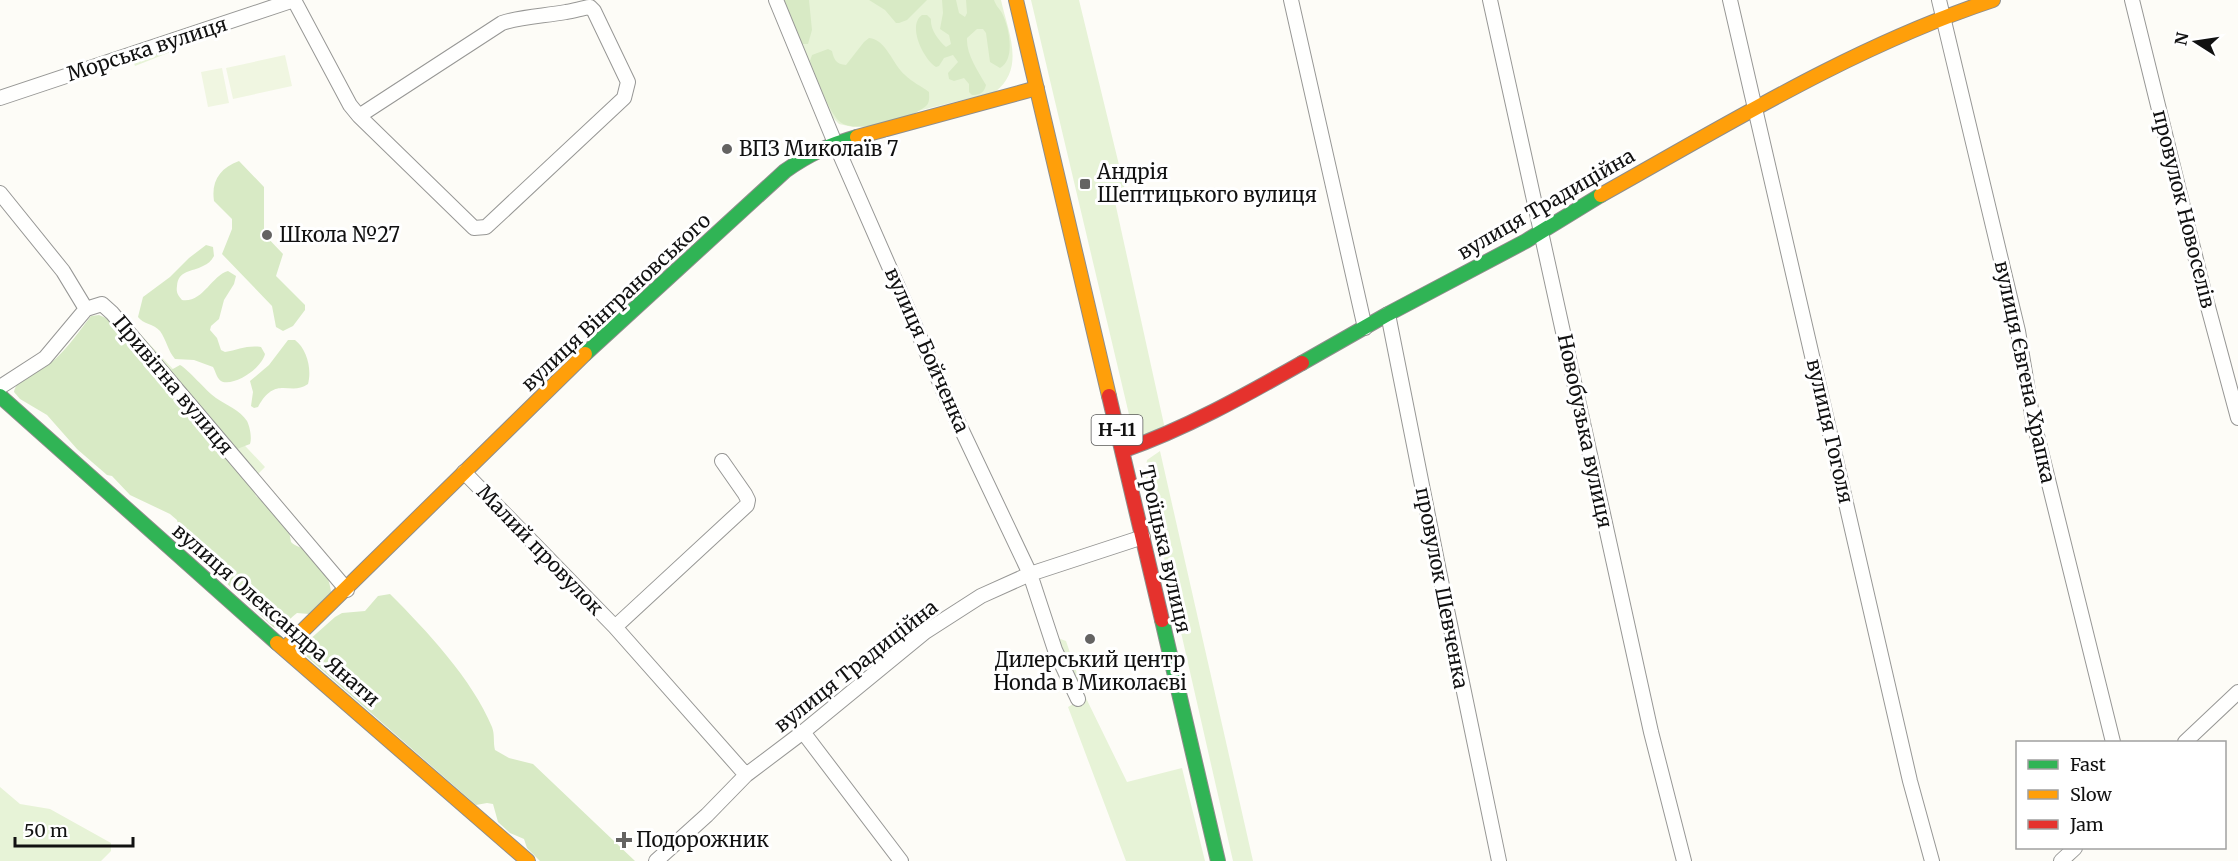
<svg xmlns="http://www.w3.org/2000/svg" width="2238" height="861" font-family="Merriweather,serif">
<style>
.green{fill:#e7f3d7}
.forest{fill:#d8eac5}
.pitch{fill:#f0f6e1}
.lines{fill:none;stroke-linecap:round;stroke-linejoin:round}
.street-casing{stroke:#979795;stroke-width:16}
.fast-casing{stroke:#8e8d8b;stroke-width:16}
.slow-casing{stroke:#8e8d8b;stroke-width:16}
.jam-casing{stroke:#8e8d8b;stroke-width:16}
.street{stroke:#fffffe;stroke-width:14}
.fast{stroke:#30b455;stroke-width:14}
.slow{stroke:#ff9f0a;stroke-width:14}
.jam{stroke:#e5322d;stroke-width:14}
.poi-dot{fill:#646362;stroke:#fff;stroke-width:2}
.labels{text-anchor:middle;stroke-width:6;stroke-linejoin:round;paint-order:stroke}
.shield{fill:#fff;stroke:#585858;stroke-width:1.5}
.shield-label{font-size:18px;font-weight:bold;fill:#111}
.street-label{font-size:20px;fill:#111;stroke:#fff}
.poi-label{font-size:20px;fill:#111;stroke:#fff;text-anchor:start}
</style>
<rect width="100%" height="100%" fill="#fdfcf7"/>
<path class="green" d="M 782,0 L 1001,0 C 1008,32 1026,68 995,92 L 853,127 L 839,124 L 831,116 Z
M 1031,0 L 1079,0 L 1127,198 L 1115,202 L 1165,429 L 1143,435 L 1135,431 L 1131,423 Z
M 254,19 L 135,66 L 132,58 Z
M 111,303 L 265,467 L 255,477 Z
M 1160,451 L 1253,861 L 1233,861 L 1145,474 L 1147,460 Z
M 1055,637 L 1066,641 L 1084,694 L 1127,782 L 1182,768 L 1205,861 L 1126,861 L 1068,707 L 1080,700 Z
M 0,787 L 20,804 L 50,809 L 111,843 L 111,851 L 101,861 L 0,861 Z"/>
<path class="forest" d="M 784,0 L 809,0 L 812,30 L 808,44 L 802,44 Z
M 869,0 L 927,0 L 907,20 L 899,23 L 896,23 L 885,10 Z
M 942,0 L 956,0 L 959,13 L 965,17 L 967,13 L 966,0 L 994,0 C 996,6 999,8 1002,13 C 1009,27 1016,59 1000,68 L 990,62 L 986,33 L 983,29 L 977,29 L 967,38 C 966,54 978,71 986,85 C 984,93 980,95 972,95 L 969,92 L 969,84 L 964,78 L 954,81 L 949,79 L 948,73 L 958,62 L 953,55 L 944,58 L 939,66 L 936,67 C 923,59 907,25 922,15 L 927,15 L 931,19 C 930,29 938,40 946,47 L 951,44 L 949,35 L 940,29 L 943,13 Z
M 869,38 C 886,39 893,65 905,75 C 912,82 921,86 929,92 C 929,96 930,101 927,105 C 913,119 855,136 839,121 C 829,112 815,74 810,61 L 812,55 L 828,49 L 832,51 C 834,60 836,64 846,65 L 864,42 Z
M 239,161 L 264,187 L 264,234 L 283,254 L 276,276 L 305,305 L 305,310 L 293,326 L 283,331 L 276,327 L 272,306 L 222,254 L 232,229 L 232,219 L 214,201 C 211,181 220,168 239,161 Z
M 206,245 L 213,247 L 214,256 C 211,261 208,264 203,266 C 192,272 178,270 177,286 C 176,293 178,295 182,300 C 203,303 211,276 228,271 L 236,276 L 234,284 L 224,300 L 219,319 L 211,326 L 210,330 L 217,338 L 221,350 L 225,352 C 238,350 247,345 261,347 L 265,354 C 262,367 238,385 223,382 C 217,380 216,372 213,367 L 194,360 L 175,359 C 168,351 166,339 160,331 C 154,324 143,324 138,317 L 143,297 L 170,277 L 189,258 Z
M 99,315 L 108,319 L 163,369 L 171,370 L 180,365 C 189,370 205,390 216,398 C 226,405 240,410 247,421 C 250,427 252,438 250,444 L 237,449 L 256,496 L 267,504 L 289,531 L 291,542 C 296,547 302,547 308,551 C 320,559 330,578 331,592 L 309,614 L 297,613 C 290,618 286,625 278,629 L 273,627 L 183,542 L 177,520 L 170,514 L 130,495 L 112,476 L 107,475 L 77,449 L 47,415 L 20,399 L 14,392 C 16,380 32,375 42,369 C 63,356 76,335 91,316 Z
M 288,340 L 295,340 C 307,349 312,369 308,384 C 290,397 276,374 258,407 L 254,408 L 251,406 L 253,392 L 250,381 L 269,365 Z
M 390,594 C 427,631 472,679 492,727 C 495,735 493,742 495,750 L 509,758 L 533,764 L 635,861 L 540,861 L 527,848 L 524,839 L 510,833 L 498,822 L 493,804 L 487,803 L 476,805 L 306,656 L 305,651 L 308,641 L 335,617 L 342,613 L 365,611 L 378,596 Z"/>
<path class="pitch" d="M 285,55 L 292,86 L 233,99 L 226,68 Z
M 222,68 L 229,103 L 208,107 L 201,72 Z"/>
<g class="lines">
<defs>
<path id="street" d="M 294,0 L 350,105 L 359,116 L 474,228 L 486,227 L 624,98 L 628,82 L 594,11 L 590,7 C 582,8 574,11 566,12 C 545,16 523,16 502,23 L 359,116
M 776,0 L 835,143 L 947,399 L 1030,574 L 1055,650 L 1078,699
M 1291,0 L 1365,328
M 1490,0 L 1651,732 L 1684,861
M 1730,0 L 1910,781 L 1932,861
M 1939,0 L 2018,331 L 2032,415 L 2113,742
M 2132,0 L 2204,292 L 2238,418
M 0,98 L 294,0
M 0,193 L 63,271 L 86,309 L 102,304 L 112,313 L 347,590
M 1388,314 L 1439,571 L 1499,861
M 0,387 L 45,358 L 86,309
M 464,472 L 615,627 L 746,775
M 615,627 L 747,505 L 748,500 L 745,494 L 722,461
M 803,732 L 901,861
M 2185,742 L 2238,692
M 656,861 L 707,815 L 746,775 L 803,732 L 925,632 L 981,596 L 1030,574 L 1143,537
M 2061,861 L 2075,848"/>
<path id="fast" d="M 585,354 L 785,171 C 809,154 829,145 857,137
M 1302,363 L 1388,314 L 1526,241 L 1601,195
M 0,396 L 277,643
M 1162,620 L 1218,861"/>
<path id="slow" d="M 1016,0 L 1109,396
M 857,137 L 1037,88
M 1601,195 C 1728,124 1854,46 1993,0
M 277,643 L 528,861
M 284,649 L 585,354"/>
<path id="jam" d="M 1109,396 L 1162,620
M 1122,451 C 1185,429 1244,396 1302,363"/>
</defs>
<use href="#street" class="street-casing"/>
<use href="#fast" class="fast-casing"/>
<use href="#slow" class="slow-casing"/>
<use href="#jam" class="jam-casing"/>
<use href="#street" class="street"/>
<use href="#fast" class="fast"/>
<use href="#slow" class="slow"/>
<use href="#jam" class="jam"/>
</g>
<g class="poi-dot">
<circle cx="727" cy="149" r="6"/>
<rect x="1079" y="178" width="12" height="12" rx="3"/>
<circle cx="267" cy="235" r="6"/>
<circle cx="1090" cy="639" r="6"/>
<path d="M621 831h6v6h6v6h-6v6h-6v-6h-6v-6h6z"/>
</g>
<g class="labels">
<rect class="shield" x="1091.5" y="415" width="51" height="30" rx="4.5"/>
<g class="shield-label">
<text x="1117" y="436">Н-11</text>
</g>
<g class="street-label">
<text transform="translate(147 49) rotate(-18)" y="7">Морська вулиця</text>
<text transform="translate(1546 204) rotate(-30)" y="7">вулиця Традиційна</text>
<text transform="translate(2184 209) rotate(76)" y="7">провулок Новоселів</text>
<text transform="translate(616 302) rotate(-43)" y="7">вулиця Вінграновського</text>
<text transform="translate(927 350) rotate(66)" y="7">вулиця Бойченка</text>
<text transform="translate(2025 372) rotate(78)" y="7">вулиця Євгена Храпка</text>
<text transform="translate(173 385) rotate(50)" y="7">Привітна вулиця</text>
<text transform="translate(1585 431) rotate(78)" y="7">Новобузька вулиця</text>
<text transform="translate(1830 431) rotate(77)" y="7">вулиця Гоголя</text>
<text transform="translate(1165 549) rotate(77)" y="7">Троїцька вулиця</text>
<text transform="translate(540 550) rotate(46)" y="7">Малий провулок</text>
<text transform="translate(1442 588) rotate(79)" y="7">провулок Шевченка</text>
<text transform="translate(276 615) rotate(41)" y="7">вулиця Олександра Янати</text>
<text transform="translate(856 666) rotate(-38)" y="7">вулиця Традиційна</text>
</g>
<g class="poi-label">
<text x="739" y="156">ВПЗ Миколаїв 7</text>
<text x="1097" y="179">Андрія<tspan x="1097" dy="23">Шептицького вулиця</tspan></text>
<text x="279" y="242">Школа №27</text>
<text x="1090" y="667" text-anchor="middle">Дилерський центр<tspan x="1090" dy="23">Honda в Миколаєві</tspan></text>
<text x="636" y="847">Подорожник</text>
</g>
</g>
<rect x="2016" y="741" width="210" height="108" fill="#ffffff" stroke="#a0a0a0" stroke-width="1.5"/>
<rect x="2028" y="760" width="30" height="9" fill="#30b455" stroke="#a0a0a0" stroke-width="1.5"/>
<text x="2070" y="771" font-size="18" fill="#111111">Fast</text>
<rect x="2028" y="790" width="30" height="9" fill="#ff9f0a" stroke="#a0a0a0" stroke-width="1.5"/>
<text x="2070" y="801" font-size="18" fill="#111111">Slow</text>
<rect x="2028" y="820" width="30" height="9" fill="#e5322d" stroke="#a0a0a0" stroke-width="1.5"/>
<text x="2070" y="831" font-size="18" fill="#111111">Jam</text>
<g transform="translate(2196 42) rotate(282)" stroke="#ffffff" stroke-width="4.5" paint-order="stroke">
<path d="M0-4.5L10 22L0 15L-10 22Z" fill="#111111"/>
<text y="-9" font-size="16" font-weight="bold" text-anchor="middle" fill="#111111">N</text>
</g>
<path d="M15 837v9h118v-9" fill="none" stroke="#111111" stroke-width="3"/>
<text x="24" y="837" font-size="18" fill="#111111" stroke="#ffffff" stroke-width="4.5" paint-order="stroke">50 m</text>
</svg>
